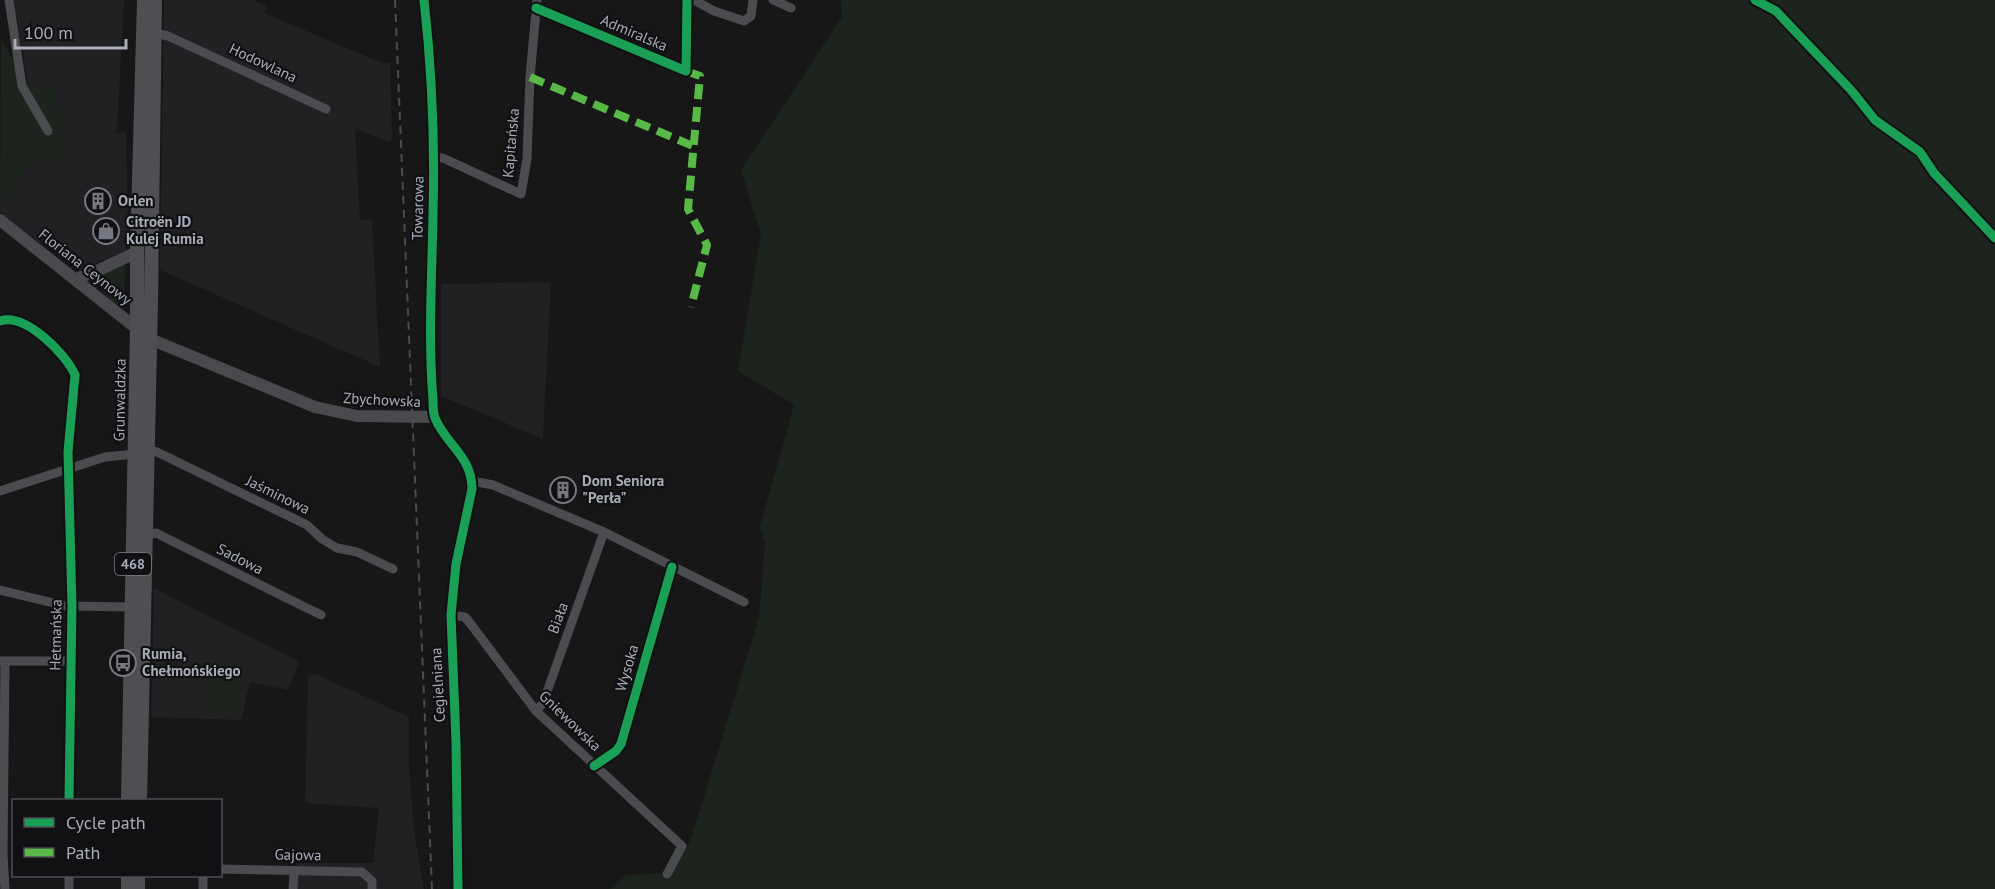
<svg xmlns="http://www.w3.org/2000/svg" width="1995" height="889" font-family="'PT Sans',sans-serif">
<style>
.built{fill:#212123}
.green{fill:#1d241e}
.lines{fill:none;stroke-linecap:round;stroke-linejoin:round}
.street{stroke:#4b4c50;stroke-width:9}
.secondary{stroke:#4a4a4e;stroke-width:12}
.primary{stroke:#4d4f52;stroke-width:14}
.rail{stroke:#4b4c4f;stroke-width:2;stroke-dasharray:8 6;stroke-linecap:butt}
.quiet{stroke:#58b947;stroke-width:8;stroke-dasharray:15 8;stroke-linecap:butt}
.cycleway-casing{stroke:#111113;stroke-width:13}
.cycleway{stroke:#1a9f57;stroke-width:9}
.labels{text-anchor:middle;stroke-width:4.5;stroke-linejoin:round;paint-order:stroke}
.shield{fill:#111113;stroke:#7b7e86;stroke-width:1.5}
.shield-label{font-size:14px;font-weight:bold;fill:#a8adb8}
.street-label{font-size:15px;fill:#a8adb8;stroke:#111113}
.poi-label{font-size:15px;font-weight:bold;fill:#a8adb8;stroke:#111113;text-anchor:start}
</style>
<rect width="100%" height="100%" fill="#171717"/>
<path class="built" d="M 14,0 L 124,0 L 117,129 L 114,133 L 126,132 L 128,218 L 126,251 L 79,270 L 58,256 L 64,244 L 47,234 L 40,243 L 0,212 L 0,209 L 17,187 L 28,160 L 67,161 L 55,84 L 36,88 L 28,83 Z
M 164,0 L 253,0 L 267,6 L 264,13 L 382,63 L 390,62 L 392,139 L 388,142 L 355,128 L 360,219 L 372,220 L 380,367 L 160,270 Z
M 551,282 L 543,439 L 441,396 L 441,284 Z
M 154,588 L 299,662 L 288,690 L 250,682 L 241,720 L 151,717 Z
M 316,674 L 409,717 L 409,766 L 414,830 L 424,889 L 297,889 L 298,863 L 373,863 L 379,808 L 305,803 L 308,675 Z"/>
<path class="green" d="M 841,0 L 1995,0 L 1995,889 L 610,889 L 626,875 L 672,873 L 690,842 L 759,618 L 765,542 L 760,527 L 794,405 L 738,371 L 761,234 L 741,170 L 842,17 Z
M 1,40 L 13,58 L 18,83 L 28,83 L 36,88 L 55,84 L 67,162 L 28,161 L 17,187 L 0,209 Z
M 125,262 L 124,310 C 110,299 92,290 105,271 Z
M 213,661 L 242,665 L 236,713 L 207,709 Z"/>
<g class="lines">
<path class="street" d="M 9,0 L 22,86 L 48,131
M 694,0 L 714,11 L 744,21 L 751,16 L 753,0
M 773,0 L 791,8
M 536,8 L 686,71 L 687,0
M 154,33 L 168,36 L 326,109
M 433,157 L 443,158 L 521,194 L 527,159 L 530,77 L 537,0
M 0,321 C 25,312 66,354 75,375 L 68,452 L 72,606 L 69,800
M 148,450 L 157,452 L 307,525 L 322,539 L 337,548 L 357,552 L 393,569
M 472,481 L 493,485 L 604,532 L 744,602
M 0,491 L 105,457 L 135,454
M 146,535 L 156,533 L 321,615
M 0,590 L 66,606 L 132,607
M 451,615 L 465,617 L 470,623 L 536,711 L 682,846 L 667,874
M 0,661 L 70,661
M 536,711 L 543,703 L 604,532
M 594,766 L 616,751 L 621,744 L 672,567
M 220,869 L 362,872 L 372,881 L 372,889
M 5,889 L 3,855 L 5,661
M 69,889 L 69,876
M 203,889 L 203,876
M 293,889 L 294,871"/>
<path class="secondary" d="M 424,0 C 432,71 435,142 433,214 C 432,276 428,338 433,400 C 433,406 433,413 435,418 C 446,445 472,456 472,489 L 456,564 L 451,615 L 456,742 L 458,889
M 0,220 L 150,339 L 315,407 L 357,416 L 435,417
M 76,279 L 101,269 L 137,252"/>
<path class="primary" d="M 128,800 L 137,328 L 137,252 L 144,0
M 140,800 L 151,302 L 155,0
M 128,889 L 128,876
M 138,889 L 138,876"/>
<path class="rail" d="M 395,0 L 432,889"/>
<path class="quiet" d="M 686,71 L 700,76 L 688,209 L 707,245 L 691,307
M 530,77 L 693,146"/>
<defs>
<path id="cycleway" d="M 424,0 C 432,71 435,142 433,214 C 432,276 428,338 433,400 C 433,406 433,413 435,418 C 446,445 472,456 472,489 L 456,564 L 451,615 L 456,742 L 458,889
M 1755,0 L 1776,11 L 1851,90 L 1875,120 L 1920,152 L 1934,173 L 1995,238
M 536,8 L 686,71 L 687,0
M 0,321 C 25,312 66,354 75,375 L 68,452 L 72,606 L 69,800
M 594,766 L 616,751 L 621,744 L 672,567"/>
</defs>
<use href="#cycleway" class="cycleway-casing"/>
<use href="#cycleway" class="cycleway"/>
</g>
<defs>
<symbol id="building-ring" viewBox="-11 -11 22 22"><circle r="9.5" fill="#111113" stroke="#757880" stroke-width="1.5"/><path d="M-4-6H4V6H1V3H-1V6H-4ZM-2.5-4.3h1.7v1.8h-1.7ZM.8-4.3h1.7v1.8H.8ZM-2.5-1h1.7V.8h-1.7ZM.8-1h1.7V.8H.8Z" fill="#757880"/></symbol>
<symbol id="shop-ring" viewBox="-11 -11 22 22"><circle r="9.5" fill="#111113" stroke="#757880" stroke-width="1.5"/><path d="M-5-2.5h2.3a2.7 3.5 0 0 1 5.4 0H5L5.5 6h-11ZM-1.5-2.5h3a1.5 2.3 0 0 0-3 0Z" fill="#757880"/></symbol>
<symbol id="bus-ring" viewBox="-11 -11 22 22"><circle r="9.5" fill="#111113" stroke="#757880" stroke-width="1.5"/><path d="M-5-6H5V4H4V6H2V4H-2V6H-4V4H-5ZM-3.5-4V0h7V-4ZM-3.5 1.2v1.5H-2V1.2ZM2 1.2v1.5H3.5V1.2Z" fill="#757880"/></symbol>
</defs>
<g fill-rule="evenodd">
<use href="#building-ring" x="83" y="186" width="30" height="30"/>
<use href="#shop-ring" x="91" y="216" width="30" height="30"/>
<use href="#building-ring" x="548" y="475" width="30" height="30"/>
<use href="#bus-ring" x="108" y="648" width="30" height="30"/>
</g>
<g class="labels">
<rect class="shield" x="115" y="553" width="36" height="22" rx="4.5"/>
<g class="shield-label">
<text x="133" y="569">468</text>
</g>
<g class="street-label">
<text transform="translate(634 33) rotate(23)" y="5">Admiralska</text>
<text transform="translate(263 63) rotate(25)" y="5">Hodowlana</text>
<text transform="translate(511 143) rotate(-85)" y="5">Kapitańska</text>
<text transform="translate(418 208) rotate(-89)" y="5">Towarowa</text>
<text transform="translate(85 267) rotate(38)" y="5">Floriana Ceynowy</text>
<text transform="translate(120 400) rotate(-89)" y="5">Grunwaldzka</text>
<text transform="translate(382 400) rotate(3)" y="5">Zbychowska</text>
<text transform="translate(278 495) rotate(26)" y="5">Jaśminowa</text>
<text transform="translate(240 559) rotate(27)" y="5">Sadowa</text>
<text transform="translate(558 618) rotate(-70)" y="5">Biała</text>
<text transform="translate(56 635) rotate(-89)" y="5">Hetmańska</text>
<text transform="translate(627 668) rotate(-74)" y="5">Wysoka</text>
<text transform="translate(438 685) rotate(-93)" y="5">Cegielniana</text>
<text transform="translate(570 721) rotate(44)" y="5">Gniewowska</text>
<text transform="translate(298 855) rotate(1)" y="5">Gajowa</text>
</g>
<g class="poi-label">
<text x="118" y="206">Orlen</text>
<text x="126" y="227">Citroën JD<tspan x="126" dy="17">Kulej Rumia</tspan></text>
<text x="582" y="486">Dom Seniora<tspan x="582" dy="17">"Perła"</tspan></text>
<text x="142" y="659">Rumia,<tspan x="142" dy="17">Chełmońskiego</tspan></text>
</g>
</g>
<rect x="12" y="799" width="210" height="78" fill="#111113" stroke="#4d4f55" stroke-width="1.5"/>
<rect x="24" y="818" width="30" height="9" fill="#1a9f57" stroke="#4d4f55" stroke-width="1.5"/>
<text x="66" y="829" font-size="18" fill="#a8adb8">Cycle path</text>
<rect x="24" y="848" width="30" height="9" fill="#58b947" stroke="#4d4f55" stroke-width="1.5"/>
<text x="66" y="859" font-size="18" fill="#a8adb8">Path</text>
<path d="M15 39v9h111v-9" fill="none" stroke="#a8adb8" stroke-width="3"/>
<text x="24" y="39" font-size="18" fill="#a8adb8" stroke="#111113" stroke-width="4.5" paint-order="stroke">100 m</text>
</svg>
